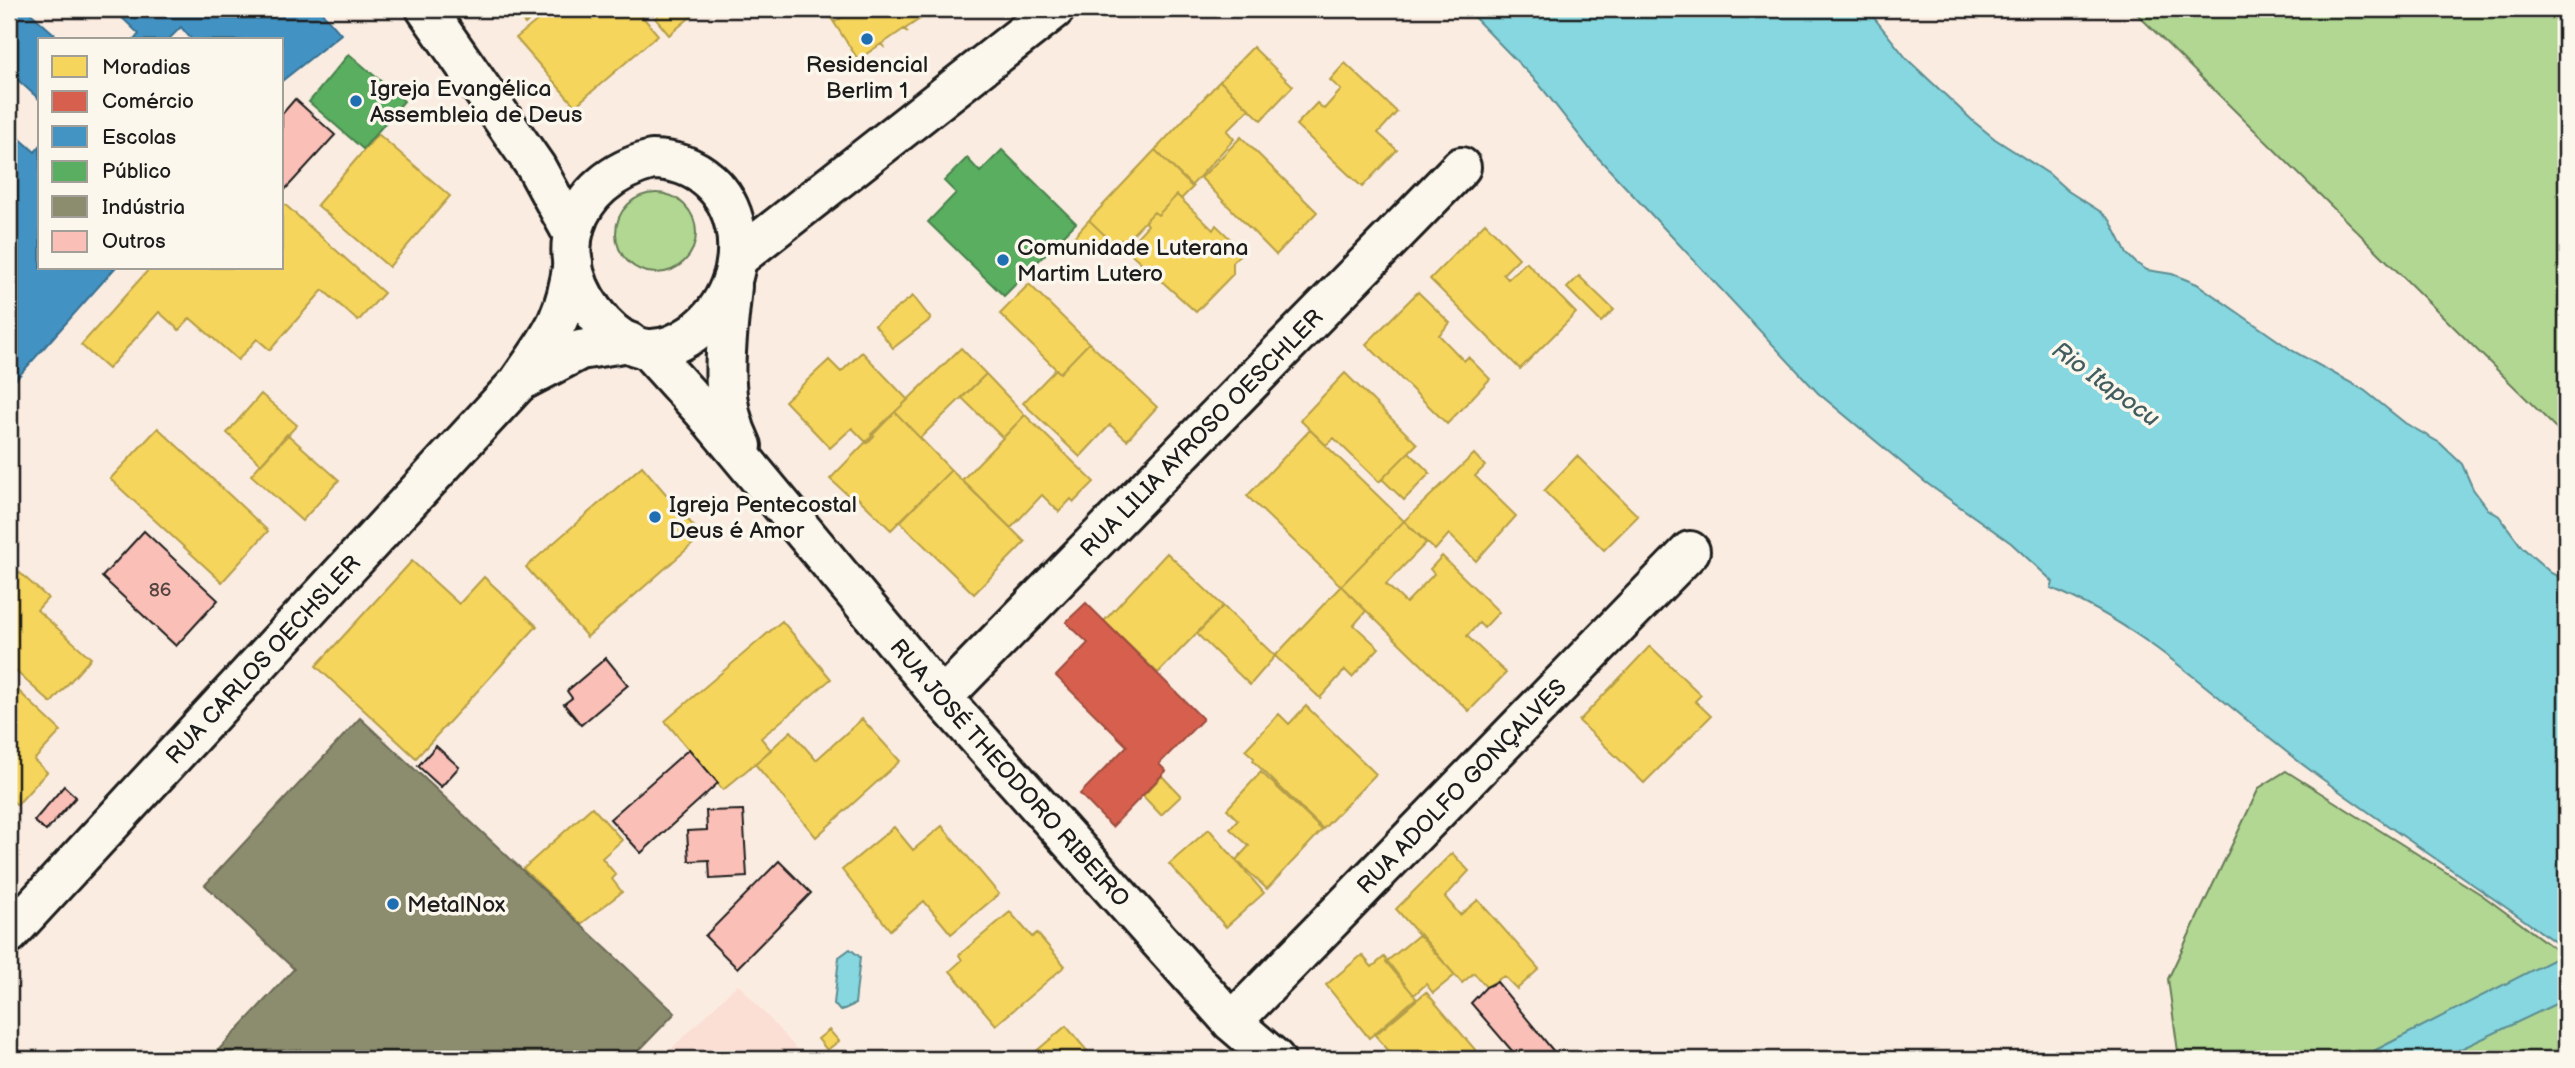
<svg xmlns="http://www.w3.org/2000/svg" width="2575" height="1068" font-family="'Balsamiq Sans',sans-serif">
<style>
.built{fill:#fbded4}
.green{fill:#b1d792;stroke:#667a57;stroke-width:2}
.water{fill:#86d7df;stroke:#5c8c91;stroke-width:2}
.homes{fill:#f6d55c;stroke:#b59e49;stroke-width:2}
.shops{fill:#d6604d;stroke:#9e4c3e;stroke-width:2}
.schools{fill:#4393c3;stroke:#376f91;stroke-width:2}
.public{fill:#5aae61;stroke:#47824c;stroke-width:2}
.industry{fill:#8c8c6e;stroke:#6a6a55;stroke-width:2}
.building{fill:#fabfb6;stroke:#1c1c1c;stroke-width:2}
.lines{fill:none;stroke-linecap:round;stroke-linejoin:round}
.minor-casing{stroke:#1c1c1c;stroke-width:44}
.secondary-casing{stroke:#1c1c1c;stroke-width:44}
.minor{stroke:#fbf7ec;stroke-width:38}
.secondary{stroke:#fbf7ec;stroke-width:38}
.poi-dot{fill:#1f6fb2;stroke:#fbf7ec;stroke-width:2.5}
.labels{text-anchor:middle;stroke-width:7;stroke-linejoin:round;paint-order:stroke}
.number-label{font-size:19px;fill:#544542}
.poi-label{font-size:23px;fill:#1c1c1c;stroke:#fbf7ec;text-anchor:start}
.street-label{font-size:23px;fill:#1c1c1c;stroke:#fbf7ec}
.water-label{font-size:24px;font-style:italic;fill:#415d60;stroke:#fbf7ec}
</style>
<rect width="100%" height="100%" fill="#fbece1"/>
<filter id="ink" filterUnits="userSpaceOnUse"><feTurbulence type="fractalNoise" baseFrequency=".0143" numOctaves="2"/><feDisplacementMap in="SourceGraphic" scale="14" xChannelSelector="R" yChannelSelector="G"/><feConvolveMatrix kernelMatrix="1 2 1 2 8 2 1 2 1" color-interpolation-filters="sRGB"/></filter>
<g filter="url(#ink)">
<path class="built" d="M 738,984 L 806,1059 L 661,1059 Z"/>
<path class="green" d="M 2132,9 L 2566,9 L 2566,438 Z
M616 233a40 40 0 1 1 80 0a40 40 0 1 1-80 0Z
M 2286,771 L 2482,895 L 2566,957 L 2566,1059 L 2179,1059 L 2168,979 L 2259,788 Z"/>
<path class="water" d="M 1466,9 L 1867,9 L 1907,59 L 1973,121 L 1995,139 L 2049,174 L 2068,191 L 2101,212 L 2110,220 L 2127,254 L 2136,263 L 2147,270 L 2172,274 L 2197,284 L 2293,351 L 2364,390 L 2405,423 L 2440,443 L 2462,464 L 2473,489 L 2488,509 L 2499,516 L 2522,547 L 2551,573 L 2566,580 L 2566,950 C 2482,889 2394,832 2310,770 C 2226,708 2149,627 2051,588 L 2053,582 L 2049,578 L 2011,543 L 1925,482 L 1818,393 L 1590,149 L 1538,83 Z
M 850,949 L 860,957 L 855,1004 L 840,1011 L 834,1004 L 839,957 Z
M 2566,953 L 2566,999 L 2440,1059 L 2358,1059 Z"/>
<path class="homes" d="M 512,9 L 542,9 L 525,24 Z
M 551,9 L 563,9 L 567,13 L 572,9 L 636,9 L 658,35 L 575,106 L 516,38 Z
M 665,9 L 700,9 L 669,35 L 655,18 Z
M 855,9 L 935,9 L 927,14 L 929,19 L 926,15 L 905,29 L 908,33 L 904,29 L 882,44 L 885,48 L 881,44 L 859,59 L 863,67 L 829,15 L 835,22 Z
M 1253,47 L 1293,86 L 1261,120 L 1220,81 Z
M 1345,63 L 1397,112 L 1378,133 L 1397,150 L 1362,187 L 1296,125 L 1317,103 L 1324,109 L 1341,90 L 1330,80 Z
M 1220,81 L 1249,109 L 1227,131 L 1234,139 L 1191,186 L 1155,150 Z
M 378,134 L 450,196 L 389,267 L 317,205 Z
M 1241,137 L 1317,212 L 1276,255 L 1201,178 Z
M 1155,150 L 1193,187 L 1181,199 L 1177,195 L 1158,215 L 1154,212 L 1124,243 L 1121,240 L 1115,245 L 1089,220 Z
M 1177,195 L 1213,230 L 1216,225 L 1243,251 L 1233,262 L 1233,274 L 1196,312 L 1126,249 L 1148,225 L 1145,221 L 1154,212 L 1158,215 Z
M 282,202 L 384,293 L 358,321 L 323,290 L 270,350 L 257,339 L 238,360 L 190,318 L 179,330 L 159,312 L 108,369 L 81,345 L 150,268 L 282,268 Z
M 1089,220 L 1115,245 L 1106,255 L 1093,242 L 1084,251 L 1072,239 Z
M 1485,223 L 1519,258 L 1503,274 L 1508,279 L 1526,262 L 1576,313 L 1520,369 L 1430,279 Z
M 1579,276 L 1614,310 L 1601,322 L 1567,288 Z
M 1029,284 L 1089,343 L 1060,373 L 1000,314 Z
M 1418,292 L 1450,323 L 1439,335 L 1464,361 L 1468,357 L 1490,379 L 1447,424 L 1366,344 Z
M 913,296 L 931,319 L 893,348 L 875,325 Z
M 1089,343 L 1157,407 L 1127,440 L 1110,425 L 1080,457 L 1023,403 L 1056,369 L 1060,373 Z
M 961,348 L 986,374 L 920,438 L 895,412 Z
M 862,352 L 908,400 L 871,434 L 874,436 L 867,443 L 852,428 L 830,448 L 785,401 L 829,360 L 841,372 Z
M 1345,373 L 1417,444 L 1379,482 L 1334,438 L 1326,445 L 1300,420 Z
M 986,374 L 1025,415 L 1003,438 L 962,398 Z
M 261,394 L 297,425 L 261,464 L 227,433 Z
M 895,412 L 951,470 L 891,530 L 856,496 L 850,497 L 830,479 Z
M 1025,415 L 1094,482 L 1074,502 L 1071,499 L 1059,512 L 1042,495 L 1011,528 L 962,480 Z
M 158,428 L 268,531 L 222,582 L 110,479 Z
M 1310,430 L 1404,521 L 1341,586 L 1247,496 Z
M 287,434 L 339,480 L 302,521 L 251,475 Z
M 1409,452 L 1430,473 L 1404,500 L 1382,479 Z
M 1474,454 L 1485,466 L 1475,476 L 1516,516 L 1476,561 L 1449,534 L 1435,550 L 1404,521 Z
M 1577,456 L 1638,516 L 1604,550 L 1544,491 Z
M 642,466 L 702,536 L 587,637 L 526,567 Z
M 951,470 L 1025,542 L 974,594 L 900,522 Z
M 1404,521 L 1426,543 L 1386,584 L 1406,603 L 1434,574 L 1430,569 L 1442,556 L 1499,612 L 1484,628 L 1479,623 L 1467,636 L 1506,673 L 1469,711 L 1341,586 Z
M 1167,553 L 1223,606 L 1158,673 L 1104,621 Z
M 412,561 L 459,604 L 484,577 L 537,626 L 416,758 L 316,666 Z
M 10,564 L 48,598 L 37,610 L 91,658 L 51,703 L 9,665 Z
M 1341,586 L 1366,611 L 1354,625 L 1379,648 L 1352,677 L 1345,670 L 1320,698 L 1275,656 Z
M 1223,606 L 1275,656 L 1250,685 L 1197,634 Z
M 782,621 L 831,679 L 761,738 L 771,750 L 723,790 L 665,721 Z
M 1650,646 L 1701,695 L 1695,701 L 1711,716 L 1644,783 L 1579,721 Z
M 9,682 L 61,731 L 34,760 L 47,772 L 17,805 L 9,797 Z
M 1306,706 L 1376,774 L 1323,829 L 1253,761 L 1254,758 L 1245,750 L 1279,714 L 1289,724 Z
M 862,719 L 900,761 L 816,837 L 755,764 L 791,731 L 816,760 Z
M 1261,772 L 1322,830 L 1267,889 L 1236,860 L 1249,846 L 1230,829 L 1238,820 L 1227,809 Z
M 1162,776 L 1181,796 L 1161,815 L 1143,796 Z
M 592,807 L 622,840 L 602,858 L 616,875 L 612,879 L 622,892 L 581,924 L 523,869 Z
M 942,826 L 999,894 L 951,934 L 924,901 L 890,930 L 842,870 L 894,827 L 913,850 Z
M 1209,829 L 1264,893 L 1226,927 L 1169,864 Z
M 1452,853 L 1469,871 L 1445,897 L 1460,915 L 1478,900 L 1539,969 L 1517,989 L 1504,976 L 1486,987 L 1474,973 L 1462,983 L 1396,909 Z
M 1010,912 L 1032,937 L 1037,933 L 1065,966 L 996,1025 L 950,971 L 962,960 L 959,955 Z
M 1420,934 L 1455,975 L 1433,993 L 1426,984 L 1414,995 L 1386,962 Z
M 1362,955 L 1372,967 L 1384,957 L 1416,998 L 1369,1038 L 1326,985 Z
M 1426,992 L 1483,1059 L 1396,1059 L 1375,1035 Z
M 1066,1026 L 1094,1059 L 1027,1059 Z
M 829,1030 L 839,1041 L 827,1050 L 818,1039 Z"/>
<path class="shops" d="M 1086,603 L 1203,719 L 1159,764 L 1166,771 L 1112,827 L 1080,794 L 1127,746 L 1056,676 L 1088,643 L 1066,622 Z"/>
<path class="schools" d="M 9,9 L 26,9 L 61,40 L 40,40 L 40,100 L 9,72 Z
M 113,9 L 319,9 L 341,34 L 282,81 L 282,40 L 192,40 L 181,27 L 168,40 L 134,40 L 139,34 Z
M 9,129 L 35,152 L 40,146 L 40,268 L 115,268 L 9,387 Z"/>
<path class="public" d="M 349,54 L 404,101 L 363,149 L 309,102 Z
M 1002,150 L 1076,223 L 1004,296 L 928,222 L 956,193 L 944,181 L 967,158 L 980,172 Z"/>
<path class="industry" d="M 360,718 L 675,1013 L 631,1059 L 210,1059 L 294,969 L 205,885 Z"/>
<path class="building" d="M 295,99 L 335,135 L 282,193 L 282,114 Z
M 144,531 L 218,600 L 176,646 L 102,577 Z
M 606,658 L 628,685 L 581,725 L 564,704 L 572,698 L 567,691 Z
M 436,746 L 459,767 L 441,787 L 418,766 Z
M 689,749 L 718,783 L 641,853 L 610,819 Z
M 64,786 L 76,797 L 46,831 L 34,821 Z
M 743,810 L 747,877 L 710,879 L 709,860 L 689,861 L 687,831 L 707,830 L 706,811 Z
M 779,861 L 811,893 L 737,968 L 705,936 Z
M 1497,982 L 1555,1053 L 1548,1059 L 1519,1059 L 1471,1003 L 1486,987 Z"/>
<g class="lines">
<defs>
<g id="minor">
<path id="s1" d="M 942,698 L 1461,167"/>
<path id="s2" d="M 1232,1022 L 1690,551"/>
</g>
<g id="secondary">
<path d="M 426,9 L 536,167 L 572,233"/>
<path d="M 652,160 C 748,161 765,283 692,334 C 680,342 663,350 648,349 C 631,348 613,334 603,323 C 545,260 570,181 652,160 Z"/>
<path d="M 738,258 L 1055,9"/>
<path d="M 732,286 C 727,342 716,394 742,446"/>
<path id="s3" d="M 647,349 L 704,412 L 942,698 L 1232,1022 L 1275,1059"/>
<path d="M 523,380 L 580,350 L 629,342"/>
<path id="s4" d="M 9,934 L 518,383 C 551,335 565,321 573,262"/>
</g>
</defs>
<use href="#minor" class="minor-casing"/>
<use href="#secondary" class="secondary-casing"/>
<use href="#minor" class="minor"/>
<use href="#secondary" class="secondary"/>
</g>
</g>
<g class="poi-dot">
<circle cx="867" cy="39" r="7"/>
<circle cx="356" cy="101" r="7"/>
<circle cx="1003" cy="260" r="7"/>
<circle cx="655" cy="517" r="7"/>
<circle cx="393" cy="904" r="7"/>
</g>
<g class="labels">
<g class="number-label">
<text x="160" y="596">86</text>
</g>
<g class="poi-label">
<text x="867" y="72" text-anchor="middle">Residencial<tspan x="867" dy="26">Berlim 1</tspan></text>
<text x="370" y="96">Igreja Evangélica<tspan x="370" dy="26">Assembleia de Deus</tspan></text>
<text x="1017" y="255">Comunidade Luterana<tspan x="1017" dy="26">Martim Lutero</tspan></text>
<text x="669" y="512">Igreja Pentecostal<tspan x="669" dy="26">Deus é Amor</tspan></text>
<text x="407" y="912">MetalNox</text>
</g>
<g class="street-label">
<text dy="8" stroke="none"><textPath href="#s1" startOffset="371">RUA LILIA AYROSO OESCHLER</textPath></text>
<text dy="8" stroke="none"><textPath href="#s4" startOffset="374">RUA CARLOS OECHSLER</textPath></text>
<text dy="8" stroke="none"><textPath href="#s3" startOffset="558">RUA JOSÉ THEODORO RIBEIRO</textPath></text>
<text dy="8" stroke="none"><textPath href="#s2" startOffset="329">RUA ADOLFO GONÇALVES</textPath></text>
</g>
<g class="water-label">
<text transform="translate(2106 384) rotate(36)" y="8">Rio Itapocu</text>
</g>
</g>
<rect width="2575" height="1068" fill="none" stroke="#fbf7ec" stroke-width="35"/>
<rect x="18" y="18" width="2540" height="1033" fill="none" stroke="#1c1c1c" stroke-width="2.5" filter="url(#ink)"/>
<rect x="38" y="38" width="245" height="231" fill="#fbf7ec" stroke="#a29f99" stroke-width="2"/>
<rect x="52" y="56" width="35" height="21" fill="#f6d55c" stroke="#a29f99" stroke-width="2"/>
<text x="102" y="74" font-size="21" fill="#1c1c1c">Moradias</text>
<rect x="52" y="91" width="35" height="21" fill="#d6604d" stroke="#a29f99" stroke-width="2"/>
<text x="102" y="108" font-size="21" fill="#1c1c1c">Comércio</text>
<rect x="52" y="126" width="35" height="21" fill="#4393c3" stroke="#a29f99" stroke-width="2"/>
<text x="102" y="144" font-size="21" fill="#1c1c1c">Escolas</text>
<rect x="52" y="161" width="35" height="21" fill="#5aae61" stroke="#a29f99" stroke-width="2"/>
<text x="102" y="178" font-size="21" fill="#1c1c1c">Público</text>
<rect x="52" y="196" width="35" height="21" fill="#8c8c6e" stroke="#a29f99" stroke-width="2"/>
<text x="102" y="214" font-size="21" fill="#1c1c1c">Indústria</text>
<rect x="52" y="231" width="35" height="21" fill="#fabfb6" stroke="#a29f99" stroke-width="2"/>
<text x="102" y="248" font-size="21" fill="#1c1c1c">Outros</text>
</svg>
